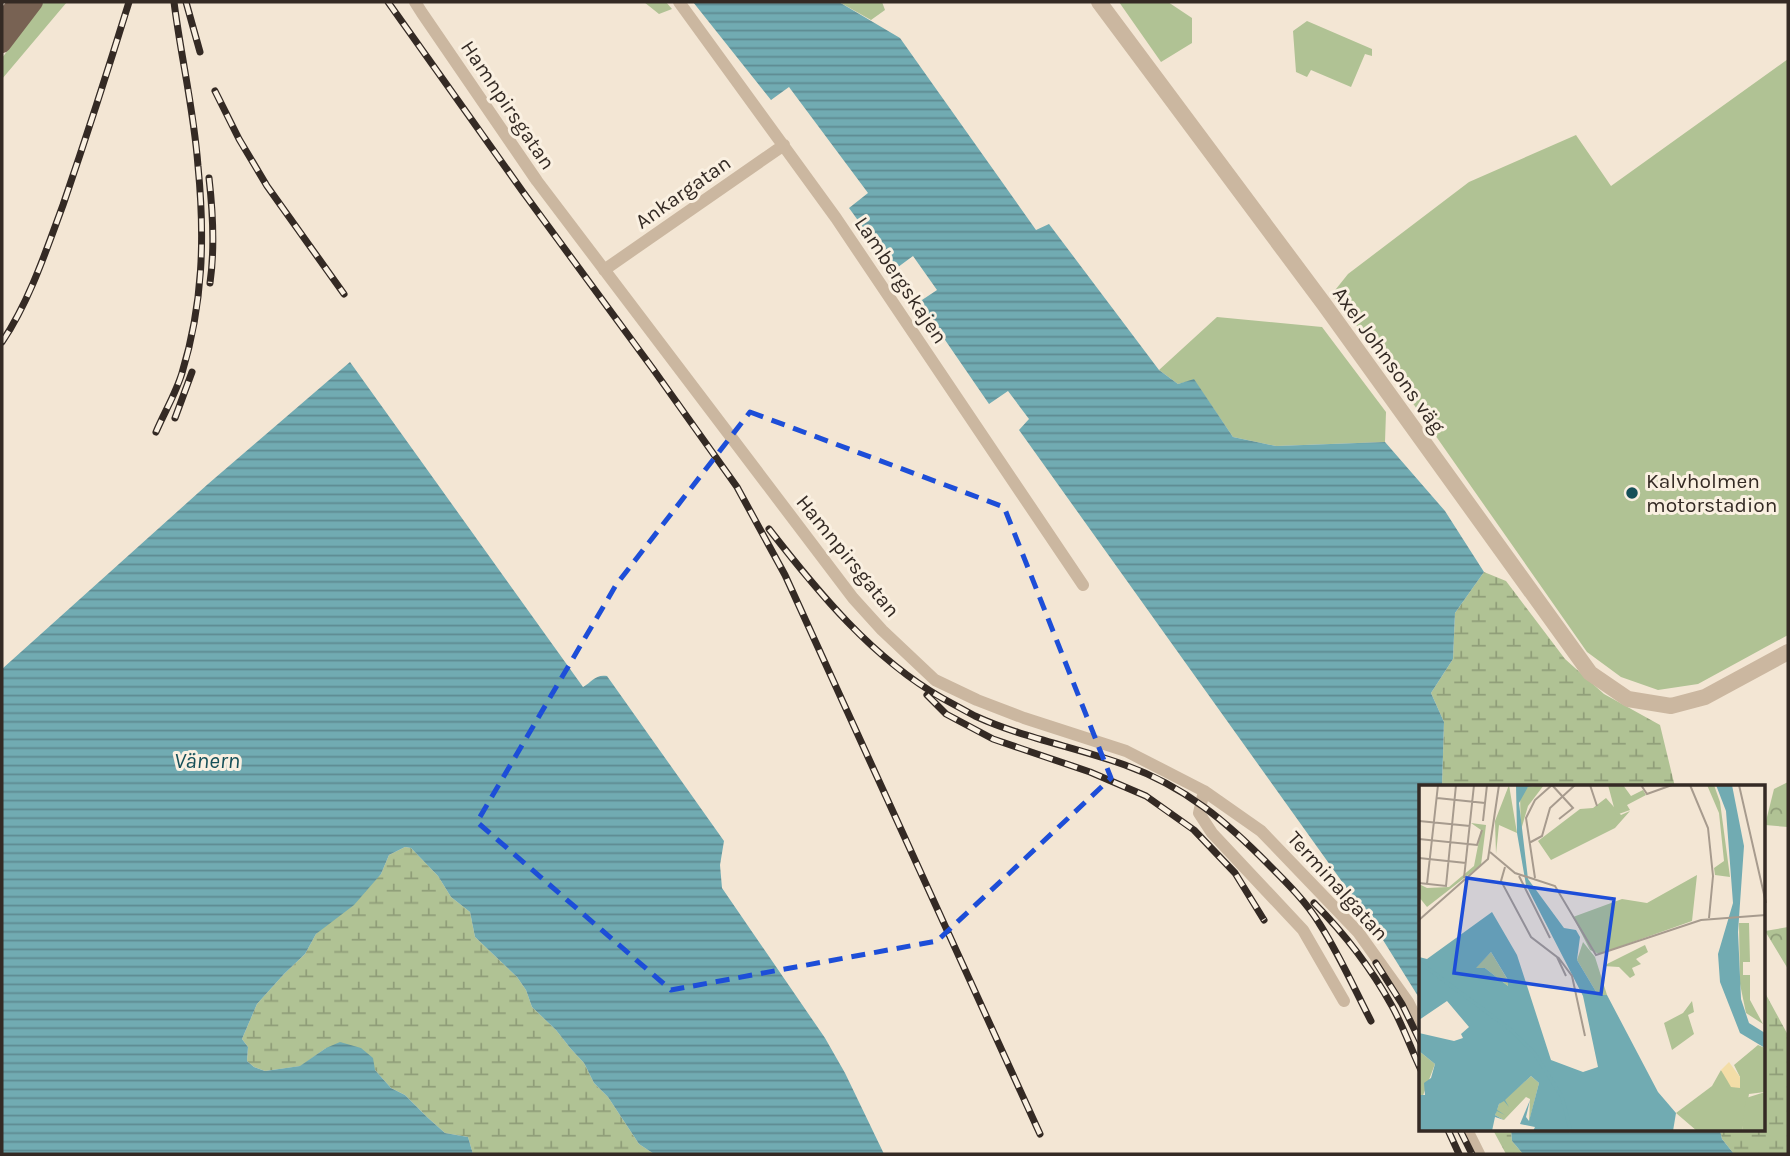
<svg xmlns="http://www.w3.org/2000/svg" width="1790" height="1156" font-family="Karla,sans-serif">
<style>
.grass{fill:#b0c294}
.forest{fill:url(#forest-crowns)}
.wetland{fill:url(#wetland-marsh)}
.water{fill:url(#water-rules)}
.lines{fill:none;stroke-linecap:round;stroke-linejoin:round}
.minor{stroke:#cbb7a0;stroke-width:12}
.tertiary{stroke:#cbb7a0;stroke-width:16}
.primary{stroke:#786253;stroke-width:18}
.rail-casing{stroke:#342a24;stroke-width:7}
.rail{stroke:#faf0e1;stroke-width:4.5;stroke-dasharray:13;stroke-linecap:butt}
.marked{fill:none;stroke:#1d4ed8;stroke-width:5;stroke-dasharray:14 9;stroke-linejoin:round}
.poi-dot{fill:#165059;stroke:#faf0e1;stroke-width:2.5}
.labels{text-anchor:middle;stroke-width:6;stroke-linejoin:round;paint-order:stroke}
.street-label{font-size:21px;fill:#342a24;stroke:#faf0e1}
.poi-label{font-size:21px;fill:#342a24;stroke:#faf0e1;text-anchor:start}
.water-label{font-size:23px;font-style:italic;fill:#165059;stroke:#faf0e1}
.inset-river{fill:none;stroke:#71abb2;stroke-width:3.5}
.inset-road{fill:none;stroke:#a79b8e;stroke-width:2}
.view{fill:#1d4ed8;fill-opacity:0.15;stroke:#1d4ed8;stroke-width:3.5}
.inset-edge{fill:none;stroke:#342a24;stroke-width:3.5}
</style>
<defs>
<pattern id="forest-crowns" width="20" height="18" patternUnits="userSpaceOnUse" patternTransform="scale(1.75)"><rect width="20" height="18" fill="#b0c294"/><path d="M2 6a3 3 0 1 1 6 0M12 15a3 3 0 1 1 6 0" fill="none" stroke="#909e79"/></pattern>
<pattern id="wetland-marsh" width="20" height="14" patternUnits="userSpaceOnUse" patternTransform="scale(1.75)"><rect width="20" height="14" fill="#b0c294"/><path d="M1 5h8M5 5V1M11 12h8M15 12V8" fill="none" stroke="#909e79"/></pattern>
<pattern id="water-rules" width="6" height="5" patternUnits="userSpaceOnUse" patternTransform="scale(1.75)"><rect width="6" height="5" fill="#71abb2"/><path d="M0 2.5h6" fill="none" stroke="#5e8b91"/></pattern>
</defs>
<rect width="100%" height="100%" fill="#f3e6d4"/>
<path class="grass" d="M 43,2 L 67,2 L 2,79 L 2,58 Z
M 644,2 L 666,2 L 672,9 L 659,14 Z
M 839,2 L 882,2 L 885,10 L 871,20 Z
M 1119,2 L 1168,2 L 1192,18 L 1192,43 L 1161,62 Z
M 1307,21 L 1372,49 L 1372,56 L 1365,54 L 1351,87 L 1311,70 L 1307,77 L 1296,72 L 1293,31 Z
M 1788,59 L 1788,635 L 1698,684 L 1658,690 L 1621,677 L 1587,652 L 1377,352 L 1332,294 L 1348,274 L 1469,182 L 1576,135 L 1611,186 Z
M 1217,317 L 1322,327 L 1386,412 L 1385,442 L 1276,446 L 1233,437 L 1194,380 L 1178,384 L 1159,370 Z"/>
<path class="forest" d="M 1788,782 L 1788,827 L 1765,825 L 1774,789 Z
M 1788,927 L 1788,969 L 1765,931 Z"/>
<path class="wetland" d="M 1484,572 L 1506,581 L 1565,659 L 1604,694 L 1660,725 L 1675,787 L 1442,787 L 1444,722 L 1431,693 L 1453,659 L 1455,613 Z
M 405,847 L 411,848 L 438,876 L 451,897 L 470,912 L 475,937 L 517,977 L 526,990 L 532,1007 L 556,1030 L 571,1049 L 584,1063 L 594,1083 L 608,1097 L 639,1144 L 654,1154 L 473,1154 L 468,1137 L 445,1133 L 427,1117 L 405,1095 L 391,1088 L 375,1070 L 326,1048 L 301,1066 L 265,1071 L 254,1067 L 247,1061 L 248,1047 L 242,1039 L 257,1004 L 284,974 L 305,954 L 316,934 L 381,874 L 389,855 Z
M 1764,991 L 1788,1035 L 1788,1154 L 1734,1154 L 1722,1139 L 1720,1130 L 1764,1130 Z
M 1493,1130 L 1511,1130 L 1512,1141 L 1523,1154 L 1506,1154 Z"/>
<path class="water" d="M 693,2 L 839,2 L 900,38 L 1036,230 L 1049,224 L 1159,370 L 1178,384 L 1194,379 L 1233,437 L 1276,446 L 1385,442 L 1445,511 L 1484,572 L 1455,613 L 1453,659 L 1431,693 L 1444,722 L 1442,787 L 1421,787 L 1421,1001 L 1378,932 L 1019,430 L 1029,419 L 1008,391 L 989,404 L 919,302 L 937,290 L 913,256 L 894,270 L 849,208 L 868,193 L 789,87 L 771,100 Z
M 350,362 L 583,687 C 592,682 595,674 607,676 L 724,841 L 720,865 L 722,888 L 825,1038 L 845,1073 L 884,1154 L 654,1154 L 639,1144 L 608,1097 L 594,1083 L 584,1063 L 571,1049 L 556,1030 L 532,1007 L 526,990 L 517,977 L 475,937 L 470,912 L 451,897 L 438,876 L 411,848 L 405,847 L 389,855 L 381,874 L 354,905 L 316,934 L 305,954 L 284,974 L 257,1004 L 242,1039 L 248,1047 L 247,1061 L 254,1067 L 265,1071 L 300,1066 L 326,1048 L 340,1042 L 361,1048 L 373,1058 L 375,1070 L 391,1088 L 405,1095 L 427,1117 L 445,1133 L 468,1137 L 473,1154 L 2,1154 L 2,669 L 208,484 Z
M 1511,1130 L 1720,1130 L 1722,1139 L 1734,1154 L 1523,1154 L 1512,1141 Z"/>
<g class="lines">
<path class="minor" d="M 415,2 L 422,13 L 537,181 L 853,598 L 882,630 L 935,680 L 977,700 L 1024,718 L 1126,751 L 1204,791 L 1199,813 L 1212,833 L 1303,930 L 1344,1001
M 679,2 L 836,218 L 1083,585
M 604,270 L 784,145
M 1204,791 L 1261,831 L 1358,932 L 1408,1002 L 1421,1028
M 1467,1130 L 1479,1154"/>
<path class="tertiary" d="M 1099,2 L 1324,304 L 1590,673 L 1628,699 L 1671,706 L 1705,697 L 1788,652"/>
<path class="primary" d="M 2,21 L 18,2
M 2,44 L 34,2"/>
<defs>
<path id="rail" d="M 186,2 L 200,52
M 388,2 L 523,192 L 653,369 L 737,487 L 785,575 L 1040,1134
M 215,91 L 239,139 L 267,186 L 344,294
M 209,178 C 213,213 215,248 210,283
M 2,342 C 29,302 46,251 63,205 C 86,138 108,70 129,2
M 175,418 L 192,372
M 156,432 C 164,413 176,393 182,373 C 203,304 205,238 198,166 C 194,111 181,57 174,2
M 769,529 C 818,592 872,658 942,698 C 953,704 964,710 975,716 C 1023,738 1076,747 1125,765 C 1186,787 1227,822 1271,867 C 1288,884 1307,903 1319,923 C 1339,954 1354,988 1371,1021
M 927,695 L 946,714 L 993,739 L 1090,772 L 1146,796 L 1194,830 L 1235,873 L 1264,920
M 1314,903 C 1344,933 1371,968 1392,1006 C 1403,1026 1411,1049 1421,1070
M 1376,963 L 1402,1004 L 1421,1043
M 1448,1130 L 1459,1154
M 1460,1130 L 1472,1154"/>
</defs>
<use href="#rail" class="rail-casing"/>
<use href="#rail" class="rail"/>
</g>
<path class="marked" d="M 750,412 L 1004,507 L 1111,778 L 937,941 L 671,990 L 477,822 L 616,585 Z"/>
<circle class="poi-dot" cx="1632" cy="493" r="7"/>
<g class="labels">
<g class="street-label">
<text transform="translate(508 105) rotate(56)" y="7">Hamnpirsgatan</text>
<text transform="translate(683 192) rotate(-35)" y="7">Ankargatan</text>
<text transform="translate(901 280) rotate(56)" y="7">Lambergskajen</text>
<text transform="translate(1389 360) rotate(54)" y="7">Axel Johnsons väg</text>
<text transform="translate(848 556) rotate(51)" y="7">Hamnpirsgatan</text>
<text transform="translate(1338 886) rotate(48)" y="7">Terminalgatan</text>
</g>
<g class="poi-label">
<text x="1646" y="488">Kalvholmen<tspan x="1646" dy="24">motorstadion</tspan></text>
</g>
<g class="water-label">
<text x="207" y="768">Vänern</text>
</g>
</g>
<g transform="translate(1419 785)">
<rect width="346" height="346" fill="#f3e6d4"/>
<path d="M 90,0 L 98,48 L 80,40 L 77,69 L 76,36 ZM 288,0 L 295,0 L 301,17 L 311,92 L 296,90 L 295,83 L 305,76 L 300,28 ZM 52,38 L 67,40 L 62,80 L 8,122 L 0,112 L 0,99 L 8,103 L 30,102 L 55,81 L 62,45 ZM 278,90 L 273,136 L 180,169 L 171,165 L 154,132 L 203,114 L 228,118 Z" fill="#b0c294"/>
<path d="M 187,13 L 202,30 L 211,26 L 196,43 L 132,75 L 119,56 L 161,24 L 174,23 ZM 320,138 L 330,138 L 331,177 L 324,177 L 324,190 L 331,190 L 331,215 L 344,239 L 327,228 L 321,199 ZM 226,160 L 229,167 L 217,174 L 222,179 L 213,183 L 216,190 L 211,193 L 200,182 L 184,181 ZM 273,216 L 275,227 L 269,230 L 275,249 L 253,265 L 245,238 L 264,228 ZM 339,260 L 346,263 L 346,307 L 330,309 L 323,346 L 278,346 L 257,328 L 293,301 L 302,285 L 312,298 L 321,292 L 315,280 Z" fill="#b0c294"/>
<path d="M 125,0 L 109,21 L 102,45 L 101,11 L 109,2 ZM 164,157 L 176,172 L 188,210 L 179,210 L 158,175 ZM 72,167 L 90,197 L 89,201 L 66,183 L 56,183 ZM 0,266 L 16,279 L 3,313 L 0,310 ZM 112,291 L 120,298 L 110,337 L 111,314 L 107,312 L 85,335 L 76,330 L 80,319 ZM 346,307 L 346,346 L 323,346 L 327,313 Z" fill="#b0c294"/>
<path d="M 310,277 L 321,292 L 321,303 L 312,302 L 302,285 Z" fill="#f3dda7"/>
<path d="M 189,0 L 204,0 L 212,11 L 224,5 L 227,10 L 208,20 L 211,25 L 197,30 Z" fill="#b0c294"/>
<path d="M 97,0 L 114,1 L 109,2 L 100,18 L 109,94 L 145,143 L 157,145 L 161,152 L 158,175 L 179,210 L 188,210 L 239,307 L 257,328 L 254,346 L 114,346 L 116,342 L 101,339 L 111,315 L 107,332 L 110,336 L 120,298 L 112,291 L 86,315 L 90,322 L 85,316 L 80,319 L 78,325 L 86,330 L 78,326 L 76,330 L 85,335 L 76,332 L 73,346 L 0,346 L 0,310 L 6,310 L 5,298 L 12,293 L 16,279 L 0,266 L 0,248 L 35,256 L 44,253 L 42,249 L 50,242 L 28,216 L 0,235 L 0,172 L 8,174 L 73,127 L 98,170 L 132,275 L 164,287 L 179,282 L 164,211 L 107,100 L 98,48 ZM 72,167 L 89,195 L 89,201 L 66,183 L 57,183 ZM 297,0 L 313,0 L 325,61 L 319,147 L 322,214 L 330,238 L 346,248 L 346,263 L 321,248 L 301,197 L 299,169 L 314,118 L 307,26 Z" fill="#71abb2" fill-rule="evenodd"/>
<path class="inset-river" d="M 0,177 L 92,245 L 116,269 L 143,312 L 152,347"/>
<path class="inset-road" d="M 171,0 L 178,21M 222,0 L 228,9 L 253,0M 271,0 L 289,43 L 294,91 L 290,133M 320,0 L 347,118M 18,13 L 66,18M 0,36 L 51,41M 64,36 L 68,0M 0,54 L 58,60 L 63,45M 110,58 L 123,51 L 131,23 L 156,0M 71,67 L 96,88 L 136,101 L 177,170 L 282,135 L 347,130M 0,73 L 47,78M 86,82 L 82,96 L 112,152 L 138,172 L 147,191M 100,91 L 131,153M 45,93 L 55,0M 116,93 L 107,33 L 116,15 L 133,0 L 154,23 L 140,34M 0,98 L 27,101 L 37,0M 8,99 L 19,0M 0,135 L 69,74 L 80,0M 139,172 L 153,191 L 166,251"/>
<path class="view" d="M 48,93 L 195,114 L 182,209 L 35,188 Z"/>
<rect width="346" height="346" class="inset-edge"/>
</g>
<rect width="1790" height="1156" fill="none" stroke="#342a24" stroke-width="7"/>
</svg>
